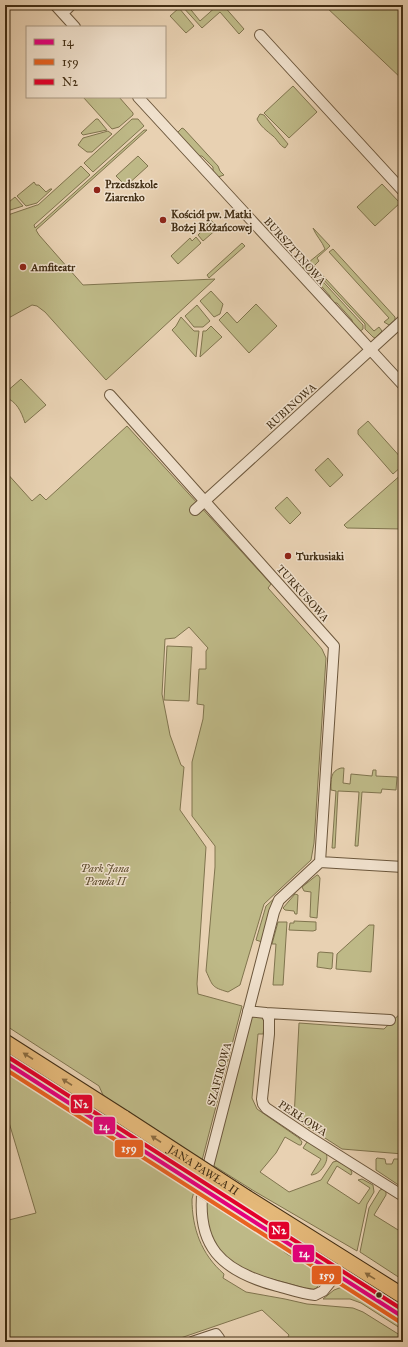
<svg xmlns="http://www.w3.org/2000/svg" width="408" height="1347" font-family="'IM FELL Great Primer',serif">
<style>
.green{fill:#beb987;stroke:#80744e}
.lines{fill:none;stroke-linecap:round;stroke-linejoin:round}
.minor-casing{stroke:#6c573c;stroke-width:12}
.primary-casing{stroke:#422e14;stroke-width:17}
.minor{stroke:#f0e1cd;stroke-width:10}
.primary{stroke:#e4b879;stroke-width:15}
.primary-bridge-casing{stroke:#422e14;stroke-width:17;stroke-linecap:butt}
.primary-bridge{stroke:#e4b879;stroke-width:15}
.bus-1-casing{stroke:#f0e1cd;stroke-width:7}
.bus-2-casing{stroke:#f0e1cd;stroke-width:7}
.bus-3-casing{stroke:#f0e1cd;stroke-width:7}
.bus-1{stroke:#e5007d;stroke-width:4}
.bus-2{stroke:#e96221;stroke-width:4}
.bus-3{stroke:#e4002b;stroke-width:4}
.oneway{fill:#8b6c41}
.poi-dot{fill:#8f2418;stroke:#f0e1cd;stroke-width:1.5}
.bus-dot{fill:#422e14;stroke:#f0e1cd;stroke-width:1.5}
.labels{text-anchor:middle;stroke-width:3;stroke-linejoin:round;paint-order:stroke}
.poi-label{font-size:11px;font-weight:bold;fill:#422e14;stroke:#f0e1cd;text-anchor:start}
.street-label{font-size:11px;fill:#422e14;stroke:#f0e1cd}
.park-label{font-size:11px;font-style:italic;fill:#5b4a2b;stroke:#f0e1cd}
.line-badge{stroke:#f0e1cd;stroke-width:1.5}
.badge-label{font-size:11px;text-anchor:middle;font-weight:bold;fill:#fff}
</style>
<rect width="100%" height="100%" fill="#e8d1b2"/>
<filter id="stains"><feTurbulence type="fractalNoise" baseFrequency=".005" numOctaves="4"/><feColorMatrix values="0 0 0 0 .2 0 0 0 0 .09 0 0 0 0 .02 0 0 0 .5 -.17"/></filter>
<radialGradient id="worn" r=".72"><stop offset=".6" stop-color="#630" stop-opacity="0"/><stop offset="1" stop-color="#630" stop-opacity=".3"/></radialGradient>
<path class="green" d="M 181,5 L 187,5 L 200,21 L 218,5 L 223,5 L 244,29 L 239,34 L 220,12 L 202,28 Z
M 324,5 L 403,5 L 403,80 Z
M 179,8 L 194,26 L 186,33 L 170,16 Z
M 293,86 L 317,112 L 289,138 L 264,113 Z
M 83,97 L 119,97 L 133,113 L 133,115 L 119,127 L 112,129 Z
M 260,114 L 264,115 L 288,144 L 285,148 C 279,145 278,140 273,136 C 267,131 260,126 257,119 Z
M 96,119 L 98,119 L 107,130 L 83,135 L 81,133 Z
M 132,119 L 138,119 L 144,126 L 93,172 L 84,163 Z
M 182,128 L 184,129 L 218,166 L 220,171 L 224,175 L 218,177 L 213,172 L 213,167 L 202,156 L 198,156 L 177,133 Z
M 144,130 L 147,130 L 36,230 L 39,235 L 83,285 L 215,279 L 106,380 L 45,312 L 37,306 L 32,305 L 5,320 L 5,216 L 37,205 L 38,205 L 81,166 L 90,175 L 34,225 L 35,228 Z
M 108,131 L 112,134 L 92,152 L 87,152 L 78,145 L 83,138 Z
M 138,156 L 148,166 L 126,186 L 116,176 Z
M 34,182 L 36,185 L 39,185 L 46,192 L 50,189 L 52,189 L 37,203 L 26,206 L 17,196 Z
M 382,184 L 400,203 L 375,226 L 357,207 Z
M 15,197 L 23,206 L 7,211 L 5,210 L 5,198 L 9,202 Z
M 211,220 L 218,228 L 203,241 L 198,235 L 203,230 L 202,229 Z
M 313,228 L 330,246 L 317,258 L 319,261 L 314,266 L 374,331 L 379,327 L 382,331 L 375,338 L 373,337 L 365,329 L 365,324 L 304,259 L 305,258 L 309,262 L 325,249 C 322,241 316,236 313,228 Z
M 196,237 L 201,243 L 178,264 L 171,256 L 190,238 L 192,241 Z
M 242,243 L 245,246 L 209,278 L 207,275 Z
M 333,249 L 395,317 L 395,320 L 389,325 L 384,322 L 389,318 L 329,252 Z
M 303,260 L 363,325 L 363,329 L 359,332 L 353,325 L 352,320 L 337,303 L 332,303 L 330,300 L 330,296 L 310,273 L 305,273 L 302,270 L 301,262 Z
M 211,291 L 223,304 L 220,314 L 214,317 L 200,301 Z
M 256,304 L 277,326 L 249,353 L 219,320 L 227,312 L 237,323 Z
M 197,305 L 210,321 L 203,327 L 194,327 L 185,316 Z
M 181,317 L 194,331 L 199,331 L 196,357 L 172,330 L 176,326 Z
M 211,326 L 222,337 L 200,357 L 203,331 L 206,331 Z
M 21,379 L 46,405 L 25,423 C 21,411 17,402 5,397 L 5,393 Z
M 368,421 L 403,460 L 403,465 L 393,474 L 358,434 L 358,430 Z
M 127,426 L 271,584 L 268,588 L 317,643 L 322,649 L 326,658 L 314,843 L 311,860 L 264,904 L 240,985 L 228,992 C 211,987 213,986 206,971 L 215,867 L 215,846 L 192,816 L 192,762 L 203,719 L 204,705 L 197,704 L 199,669 L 206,669 L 206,651 L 208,648 L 189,627 L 175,638 L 165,639 L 162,694 L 170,735 L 181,765 L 184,767 L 180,810 L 206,847 L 197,984 L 198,994 L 242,1006 L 192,1199 C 192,1228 201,1254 224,1274 L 223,1278 L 246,1292 L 285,1299 L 307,1304 L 353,1308 L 363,1312 L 403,1337 L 403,1342 L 285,1342 L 289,1335 L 262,1310 L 169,1342 L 5,1342 L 5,1221 L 36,1213 L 5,1109 L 5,1069 L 112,1141 L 129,1114 L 103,1095 L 99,1086 L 5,1025 L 5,920 L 10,902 L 5,900 L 5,471 L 32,501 L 40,494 L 46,500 Z
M 328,458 L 343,475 L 330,487 L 315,470 Z
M 403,473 L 403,529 L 347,528 L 344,525 Z
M 287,497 L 301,513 L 290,524 L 275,508 Z
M 167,646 L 192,647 L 189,701 L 164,700 Z
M 341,768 L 344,768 L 343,783 L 350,784 L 351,774 L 372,776 L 373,770 L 376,770 L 376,776 L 397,777 L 396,790 L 382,789 L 381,793 L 362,792 L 358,846 L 355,846 L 359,792 L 338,791 L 335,848 L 332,848 L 336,791 L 331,790 C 331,780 330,771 341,768 Z
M 317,875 L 318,875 L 320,878 L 317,918 L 310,917 L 311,892 L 304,891 L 302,887 Z
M 280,893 L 262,942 L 256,940 L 266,906 Z
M 295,894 L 298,895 L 297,914 L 295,914 L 294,911 L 285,910 L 283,908 Z
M 294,921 L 316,922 L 316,930 L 313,931 L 289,930 L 290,923 L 294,923 Z
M 278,922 L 287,922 L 283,985 L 273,985 L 276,944 L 272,944 Z
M 369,925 L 374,925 L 371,972 L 336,969 L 337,954 Z
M 320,952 L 333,953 L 332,968 L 331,969 L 317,967 L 318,953 Z
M 403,1011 L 403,1154 L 342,1149 L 294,1118 L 299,1023 L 384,1029 Z
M 255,1016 L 260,1016 C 266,1020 264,1027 263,1034 L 258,1034 L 252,1098 L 257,1109 L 299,1138 L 302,1142 L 301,1145 L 299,1145 L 285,1137 L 276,1153 L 260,1172 L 289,1192 L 321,1180 L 333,1162 L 337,1161 L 350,1168 L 352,1173 L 351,1175 L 337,1166 L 327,1183 L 359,1204 L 370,1188 L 358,1180 L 362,1179 L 373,1185 L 374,1192 L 367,1204 L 357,1251 L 254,1191 L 211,1164 L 251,1018 Z
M 5,1053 L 21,1063 L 51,1078 L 121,1123 L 117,1129 L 5,1056 Z
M 307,1142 L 309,1142 L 326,1153 C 330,1161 320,1175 311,1175 L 321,1159 L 303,1148 Z
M 377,1158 L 385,1159 L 386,1164 L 392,1164 L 394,1159 L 398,1159 L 403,1162 L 402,1186 L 400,1186 L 376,1170 L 376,1159 Z
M 383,1189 L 386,1191 L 386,1195 L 374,1215 L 403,1233 L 403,1280 L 360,1252 L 369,1208 L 380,1190 Z
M 205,1199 L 262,1234 L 287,1254 L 314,1270 C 322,1278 323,1286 312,1290 L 253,1274 L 226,1259 L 218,1249 L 211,1236 L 204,1210 Z
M 244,1202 L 403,1303 L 403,1311 L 241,1208 Z
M 342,1287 L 403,1323 L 403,1330 L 361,1303 L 350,1299 L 323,1299 L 334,1290 Z"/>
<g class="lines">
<defs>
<path id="minor" d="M 55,5 L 75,27
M 63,13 L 71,5
M 260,35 L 403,191
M 138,97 L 403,385
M 110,395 L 334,646 L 320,862
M 195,510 L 403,320
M 248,1011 L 266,1013 L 269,1019 L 269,1034 L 262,1099 L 263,1104 L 266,1108 L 306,1135 L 403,1196
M 266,1013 L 390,1020
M 336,1275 L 323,1291 L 315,1295 C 302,1294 289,1289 277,1286 C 221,1271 195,1246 203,1186 L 274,912 L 279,900 L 320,862 L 403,867
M 192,1342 L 216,1334 L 219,1338 L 220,1342"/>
<path id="primary" d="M 5,1042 L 124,1118
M 5,1062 L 117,1134
M 247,1198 L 403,1296
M 238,1212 L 403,1317"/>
</defs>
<use href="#minor" class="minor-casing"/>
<use href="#primary" class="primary-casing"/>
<use href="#minor" class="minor"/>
<use href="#primary" class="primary"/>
<defs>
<g id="primary-bridge">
<path id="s1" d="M 124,1118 L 247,1198"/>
<path d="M 117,1134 L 238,1212"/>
</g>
</defs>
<use href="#primary-bridge" class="primary-bridge-casing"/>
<use href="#primary-bridge" class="primary-bridge"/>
<defs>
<path id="bus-1" d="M 5,1062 L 403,1317"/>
<path id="bus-2" d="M 5,1069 L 400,1322"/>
<path id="bus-3" d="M 8,1057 L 403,1310"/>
</defs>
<use href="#bus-1" class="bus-1-casing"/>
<use href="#bus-2" class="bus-2-casing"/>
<use href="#bus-3" class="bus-3-casing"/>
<use href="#bus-1" class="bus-1"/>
<use href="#bus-2" class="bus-2"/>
<use href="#bus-3" class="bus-3"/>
</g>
<defs><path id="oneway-solid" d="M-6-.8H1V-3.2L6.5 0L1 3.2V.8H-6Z"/></defs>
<g class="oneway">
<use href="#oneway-solid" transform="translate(28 1056) rotate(-147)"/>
<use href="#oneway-solid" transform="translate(67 1082) rotate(-147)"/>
<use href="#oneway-solid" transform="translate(156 1139) rotate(-147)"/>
<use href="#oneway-solid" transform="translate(370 1276) rotate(-148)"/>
</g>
<g class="poi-dot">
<circle cx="97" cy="190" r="4"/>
<circle cx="163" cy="220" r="4"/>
<circle cx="23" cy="267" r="4"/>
<circle cx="288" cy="556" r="4"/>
</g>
<circle class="bus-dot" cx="379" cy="1295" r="3.5"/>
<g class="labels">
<g class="poi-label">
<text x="105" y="188">Przedszkole<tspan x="105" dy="13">Ziarenko</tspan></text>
<text x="171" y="218">Kościół pw. Matki<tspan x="171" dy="13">Bożej Różańcowej</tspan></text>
<text x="31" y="271">Amfiteatr</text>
<text x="296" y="560">Turkusiaki</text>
</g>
<g class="street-label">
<text transform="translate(295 251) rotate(48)" y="4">BURSZTYNOWA</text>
<text transform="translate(291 406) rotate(-42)" y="4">RUBINOWA</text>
<text transform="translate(303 593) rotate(48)" y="4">TURKUSOWA</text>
<text transform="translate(219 1074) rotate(-75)" y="4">SZAFIROWA</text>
<text transform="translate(303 1118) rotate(33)" y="4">PERŁOWA</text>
<text dy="4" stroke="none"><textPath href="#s1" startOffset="95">JANA PAWŁA II</textPath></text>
</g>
<g class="park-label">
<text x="105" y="872">Park Jana<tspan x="105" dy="13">Pawła II</tspan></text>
</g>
</g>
<g class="line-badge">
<rect x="70" y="1094" width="23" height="20" rx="4" fill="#e4002b"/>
<rect x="93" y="1116" width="23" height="19" rx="4" fill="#e5007d"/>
<rect x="114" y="1139" width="30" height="19" rx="4" fill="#e96221"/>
<rect x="268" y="1221" width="22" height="19" rx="4" fill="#e4002b"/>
<rect x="292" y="1244" width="23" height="19" rx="4" fill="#e5007d"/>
<rect x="311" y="1265" width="31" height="20" rx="4" fill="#e96221"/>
</g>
<g class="badge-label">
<text x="81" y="1108">N2</text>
<text x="104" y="1130">14</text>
<text x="129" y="1152">159</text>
<text x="279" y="1234">N2</text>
<text x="304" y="1257">14</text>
<text x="327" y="1279">159</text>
</g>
<rect width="408" height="1347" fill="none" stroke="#e8d1b2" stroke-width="20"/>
<rect x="6" y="6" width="396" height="1335" fill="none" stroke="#422e14" stroke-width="2"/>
<rect x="10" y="10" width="388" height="1327" fill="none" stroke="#422e14"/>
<rect x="26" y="26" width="140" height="72" fill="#f0e1cd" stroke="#aa9983"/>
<rect x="34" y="39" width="20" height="6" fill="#e5007d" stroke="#aa9983"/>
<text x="62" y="46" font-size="12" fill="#422e14">14</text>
<rect x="34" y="59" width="20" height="6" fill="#e96221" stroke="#aa9983"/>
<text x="62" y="66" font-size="12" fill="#422e14">159</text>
<rect x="34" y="79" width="20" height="6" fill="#e4002b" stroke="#aa9983"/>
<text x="62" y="86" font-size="12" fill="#422e14">N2</text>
<rect width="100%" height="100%" filter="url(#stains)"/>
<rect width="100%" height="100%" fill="url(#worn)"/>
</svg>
